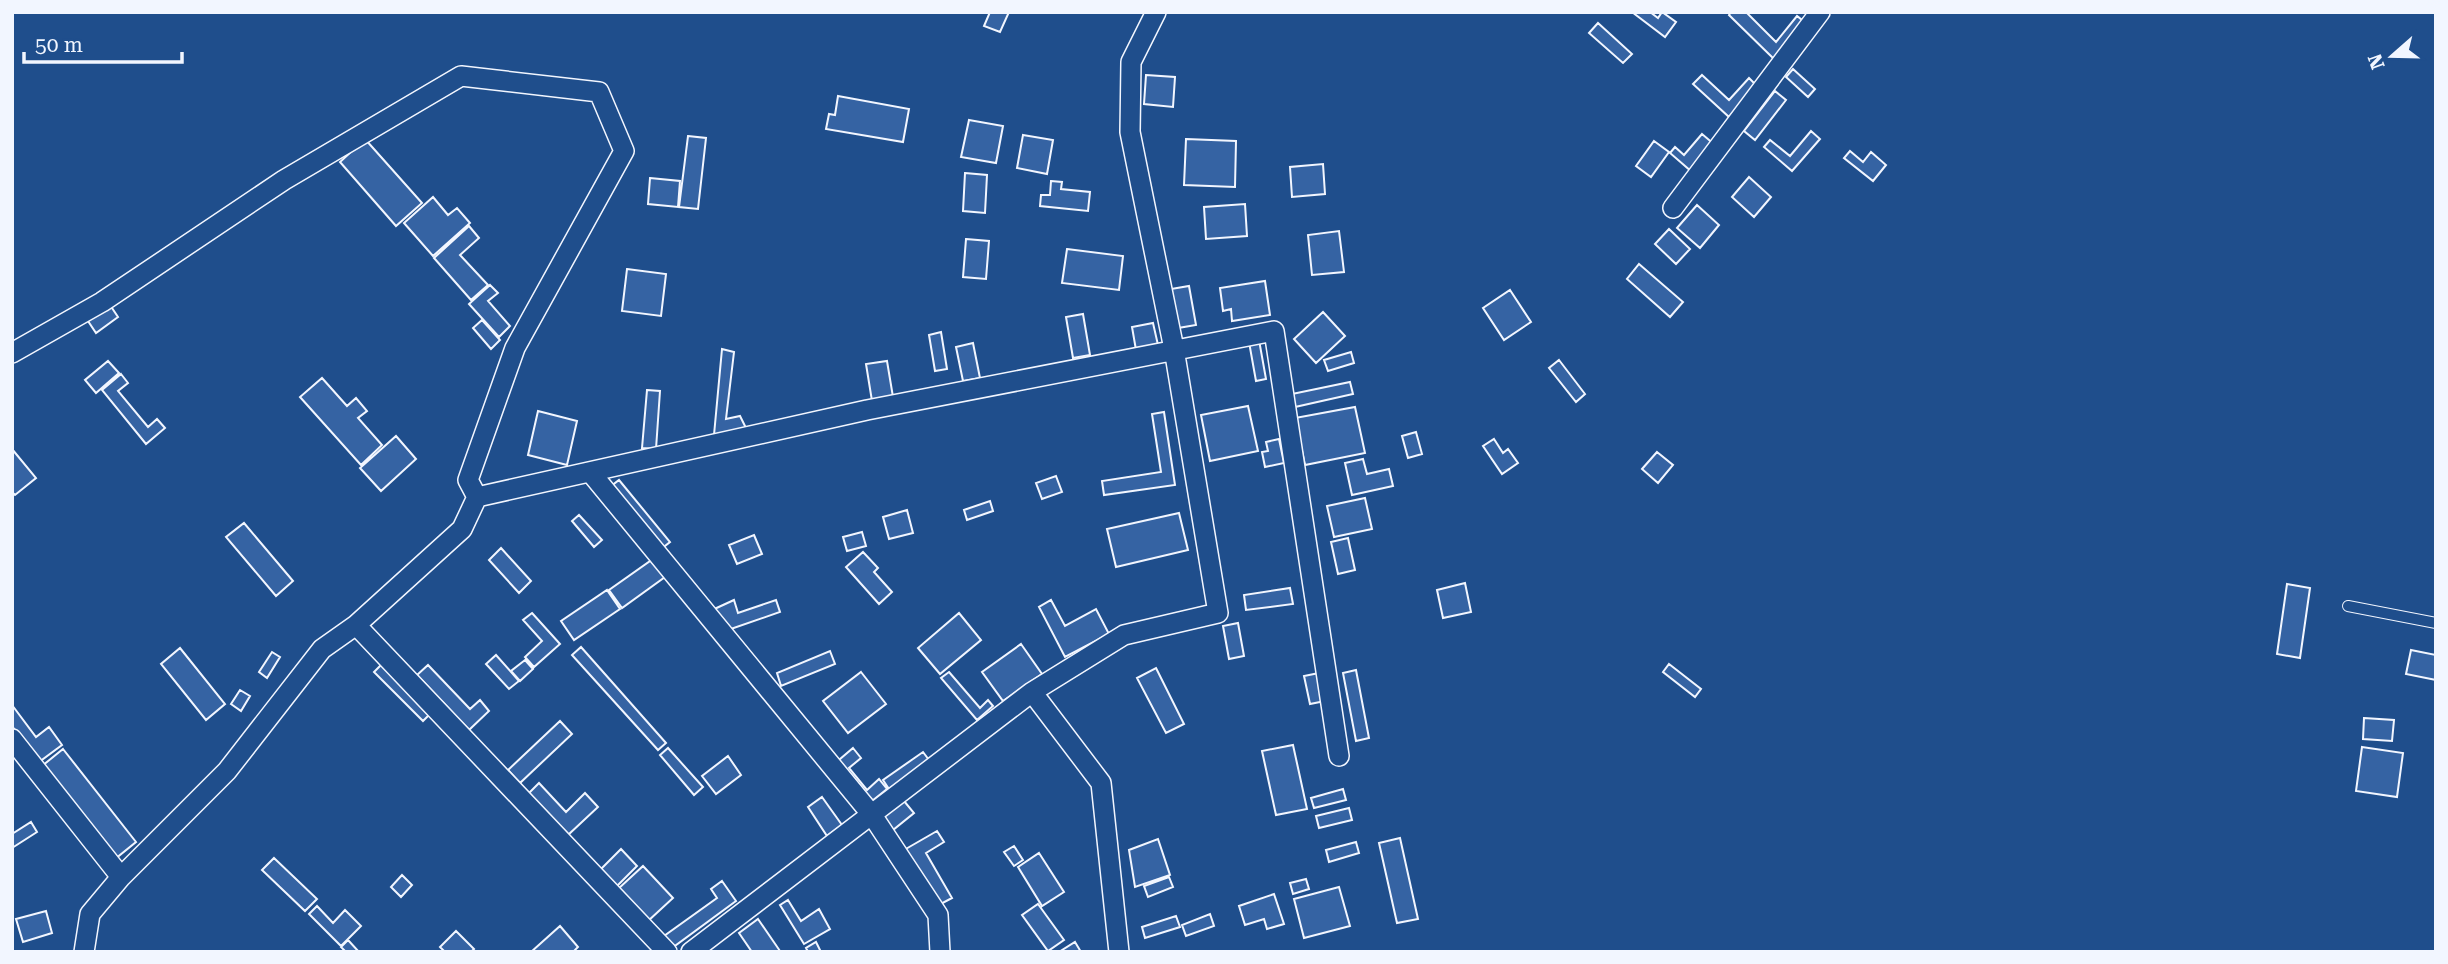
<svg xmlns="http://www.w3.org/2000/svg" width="2448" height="964" font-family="'Roboto Serif',serif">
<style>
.building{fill:#3563a3;stroke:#f2f6ff;stroke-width:2}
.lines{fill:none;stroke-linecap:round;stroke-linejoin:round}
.lane-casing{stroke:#f2f6ff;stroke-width:12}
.street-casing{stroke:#f2f6ff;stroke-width:22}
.lane{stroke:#1f4e8c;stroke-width:10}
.street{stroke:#1f4e8c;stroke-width:19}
</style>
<rect width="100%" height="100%" fill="#1f4e8c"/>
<path class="building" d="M 990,12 L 1009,12 L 1000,32 L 984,26 Z
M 1632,12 L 1650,12 L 1658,18 L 1662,12 L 1676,22 L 1665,37 Z
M 1731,12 L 1746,12 L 1776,42 L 1797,16 L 1807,24 L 1776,61 L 1729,15 Z
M 1598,23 L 1632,54 L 1623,63 L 1589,33 Z
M 1793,69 L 1815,89 L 1808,97 L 1786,77 Z
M 1146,75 L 1175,77 L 1173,107 L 1144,104 Z
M 1702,75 L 1729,100 L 1749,78 L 1757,86 L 1729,117 L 1693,84 Z
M 1775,91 L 1786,100 L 1755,140 L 1744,131 Z
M 838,96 L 909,109 L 903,142 L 826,129 L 829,114 L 835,115 Z
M 969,120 L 1003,126 L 996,163 L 961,157 Z
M 1811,131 L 1820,139 L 1792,171 L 1764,147 L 1770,140 L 1790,156 Z
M 1702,134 L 1715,145 L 1692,172 L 1670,153 L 1675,147 L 1684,155 Z
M 1023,135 L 1053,140 L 1047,174 L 1017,168 Z
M 688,136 L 706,138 L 698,209 L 679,207 Z
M 365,139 L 422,203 L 396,226 L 340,162 Z
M 1186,139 L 1236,141 L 1235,187 L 1184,185 Z
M 1654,141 L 1669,152 L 1651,177 L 1636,166 Z
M 1850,151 L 1863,162 L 1871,152 L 1886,165 L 1873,181 L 1844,158 Z
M 1323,164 L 1325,194 L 1292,197 L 1290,167 Z
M 965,173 L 987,175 L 985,213 L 963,211 Z
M 1749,177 L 1771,197 L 1754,217 L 1732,197 Z
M 650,178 L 680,181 L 678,207 L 648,204 Z
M 1051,181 L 1062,182 L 1061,189 L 1090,192 L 1088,211 L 1040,206 L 1041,195 L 1050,195 Z
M 433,197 L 448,215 L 457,208 L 470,223 L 433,256 L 404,223 Z
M 1245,204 L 1247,236 L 1206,239 L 1204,207 Z
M 1697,205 L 1719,225 L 1700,248 L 1677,228 Z
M 469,226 L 479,238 L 460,255 L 488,285 L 471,300 L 434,258 Z
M 1669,229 L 1690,249 L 1676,264 L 1655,244 Z
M 1339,231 L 1344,272 L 1312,275 L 1308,235 Z
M 966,239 L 989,241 L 986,279 L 963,277 Z
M 1067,249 L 1123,256 L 1119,290 L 1062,283 Z
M 1639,264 L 1683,302 L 1670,317 L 1627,279 Z
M 627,269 L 666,274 L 661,316 L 622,311 Z
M 1265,281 L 1270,315 L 1232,321 L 1231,309 L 1223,311 L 1220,288 Z
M 490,285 L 498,293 L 488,301 L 510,326 L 499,337 L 469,304 Z
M 1189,286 L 1196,325 L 1178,328 L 1171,289 Z
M 1510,290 L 1531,322 L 1504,340 L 1483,308 Z
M 110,305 L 118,317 L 96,333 L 88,321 Z
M 1323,312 L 1345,336 L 1316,363 L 1294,339 Z
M 1083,314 L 1090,355 L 1073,358 L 1066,317 Z
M 482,320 L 500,340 L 491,349 L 473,328 Z
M 1153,323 L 1158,345 L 1136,350 L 1132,327 Z
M 941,332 L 947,369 L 935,371 L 929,335 Z
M 1259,340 L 1266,379 L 1256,381 L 1249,342 Z
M 973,343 L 980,378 L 963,381 L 956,347 Z
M 722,349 L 734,352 L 726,419 L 740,416 L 746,428 L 714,435 Z
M 1351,352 L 1354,363 L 1328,371 L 1324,360 Z
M 1559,360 L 1585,394 L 1576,402 L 1549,368 Z
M 108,361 L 119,373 L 96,393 L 85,380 Z
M 887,361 L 893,397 L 872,401 L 866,364 Z
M 121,374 L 128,383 L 118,391 L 148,427 L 157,419 L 165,428 L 146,444 L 102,390 Z
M 322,378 L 347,406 L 356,398 L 367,411 L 358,418 L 382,445 L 361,465 L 300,397 Z
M 1350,382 L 1353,394 L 1295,407 L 1292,394 Z
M 647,390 L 660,391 L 656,449 L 642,448 Z
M 1248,406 L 1258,451 L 1210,461 L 1201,415 Z
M 1355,407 L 1365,453 L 1305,465 L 1295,418 Z
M 538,411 L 577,421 L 567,465 L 528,455 Z
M 1164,412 L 1175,485 L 1104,495 L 1102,481 L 1161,472 L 1152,414 Z
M 1416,432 L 1422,454 L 1408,458 L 1402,436 Z
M 396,436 L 416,459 L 381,491 L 360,468 Z
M 1279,439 L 1284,463 L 1265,467 L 1262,452 L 1268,451 L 1266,442 Z
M 1494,439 L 1503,453 L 1508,449 L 1518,463 L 1502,474 L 1483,446 Z
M 12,449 L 36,478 L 15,495 L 12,492 Z
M 1657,452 L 1673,465 L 1658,483 L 1642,469 Z
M 1363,459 L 1367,474 L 1389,469 L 1393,486 L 1352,495 L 1345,463 Z
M 1056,476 L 1062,492 L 1042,499 L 1036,483 Z
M 619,480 L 670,542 L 661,549 L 610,487 Z
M 1365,498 L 1372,529 L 1334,537 L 1327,506 Z
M 990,501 L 993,511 L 967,520 L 964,510 Z
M 907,510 L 913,533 L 889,539 L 883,517 Z
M 1179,513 L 1188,550 L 1116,567 L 1107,529 Z
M 579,515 L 602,540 L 594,547 L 572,521 Z
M 244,523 L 293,581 L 276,596 L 226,537 Z
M 862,532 L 866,546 L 847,551 L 843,537 Z
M 754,535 L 762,554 L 737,564 L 729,545 Z
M 1348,538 L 1355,570 L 1338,574 L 1331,542 Z
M 501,548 L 531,581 L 519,593 L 489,560 Z
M 863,552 L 878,568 L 874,572 L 892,592 L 879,604 L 846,567 Z
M 653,559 L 665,577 L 622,608 L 609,590 Z
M 1465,583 L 1471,612 L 1443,618 L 1437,590 Z
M 2287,584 L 2310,588 L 2300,658 L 2277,654 Z
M 1290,588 L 1293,604 L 1246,610 L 1244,595 Z
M 607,590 L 620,609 L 574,640 L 561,621 Z
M 734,600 L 738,613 L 776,600 L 780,612 L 725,631 L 710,611 Z
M 1051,600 L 1065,626 L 1096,609 L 1109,634 L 1065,657 L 1039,607 Z
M 532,613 L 560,644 L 534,667 L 525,657 L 542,641 L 523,620 Z
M 959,613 L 981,640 L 940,674 L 918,648 Z
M 1238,623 L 1244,656 L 1229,659 L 1223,626 Z
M 1021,644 L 1042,674 L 1003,701 L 982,672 Z
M 581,647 L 666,743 L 658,750 L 572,655 Z
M 180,648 L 225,704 L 206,720 L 161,664 Z
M 2411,650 L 2436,655 L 2436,680 L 2406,674 Z
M 830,651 L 835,664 L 781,686 L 777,673 Z
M 272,652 L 280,657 L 267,678 L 259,672 Z
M 496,655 L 519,681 L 509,689 L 486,664 Z
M 525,660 L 533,669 L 520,681 L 511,671 Z
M 382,664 L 430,714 L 423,721 L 374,672 Z
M 1669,664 L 1701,689 L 1695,697 L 1663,672 Z
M 428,665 L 470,709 L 480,700 L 489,711 L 469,730 L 417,675 Z
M 1156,668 L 1184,724 L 1166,733 L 1137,678 Z
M 1356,670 L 1369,738 L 1356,741 L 1343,673 Z
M 861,672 L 886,704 L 848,733 L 823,701 Z
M 949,672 L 980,708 L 988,700 L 993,706 L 977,720 L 941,678 Z
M 1324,672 L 1330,700 L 1310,704 L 1304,676 Z
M 240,690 L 250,696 L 241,711 L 231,704 Z
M 12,705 L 36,737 L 49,727 L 62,745 L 39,762 L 12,726 Z
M 2364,718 L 2394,720 L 2392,741 L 2363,739 Z
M 560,721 L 572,734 L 520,783 L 508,770 Z
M 1293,745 L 1307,809 L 1276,815 L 1262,751 Z
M 2362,747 L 2403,753 L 2397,797 L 2356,791 Z
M 668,748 L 703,787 L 694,795 L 660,755 Z
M 853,748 L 861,758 L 849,768 L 867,790 L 879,779 L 887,789 L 867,805 L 833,765 Z
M 63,749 L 136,842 L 115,859 L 42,766 Z
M 923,752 L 929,760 L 889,789 L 883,780 Z
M 728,756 L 741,775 L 716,794 L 702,776 Z
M 539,783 L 566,812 L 585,793 L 598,807 L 568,835 L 529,793 Z
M 1343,789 L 1346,800 L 1314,808 L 1311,798 Z
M 822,797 L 842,825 L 827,836 L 808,807 Z
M 904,801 L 914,813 L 893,830 L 883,817 Z
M 1349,808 L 1352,820 L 1319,828 L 1316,816 Z
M 31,822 L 37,832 L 12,848 L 12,834 Z
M 937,831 L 944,842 L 926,853 L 952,898 L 937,906 L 904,850 Z
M 1400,838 L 1418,919 L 1397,923 L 1379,843 Z
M 1158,839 L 1170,875 L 1135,887 L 1129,850 Z
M 1356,842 L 1359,853 L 1329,862 L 1326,850 Z
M 1014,846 L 1023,860 L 1014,866 L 1004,852 Z
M 621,849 L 637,866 L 616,887 L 599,871 Z
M 1039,853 L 1064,892 L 1042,906 L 1018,867 Z
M 274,858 L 317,899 L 305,911 L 262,870 Z
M 643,866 L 673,898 L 648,921 L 618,889 Z
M 402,875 L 412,885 L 401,897 L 391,887 Z
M 1169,877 L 1173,887 L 1148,897 L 1144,886 Z
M 1306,879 L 1309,889 L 1293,894 L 1290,883 Z
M 722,881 L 736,901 L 672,948 L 664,936 L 717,898 L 711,889 Z
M 1339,887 L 1350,926 L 1304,938 L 1294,899 Z
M 1274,894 L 1284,924 L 1267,929 L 1264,919 L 1245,925 L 1239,906 Z
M 788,900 L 801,921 L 819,909 L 830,929 L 804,944 L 780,905 Z
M 1038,904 L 1064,940 L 1048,951 L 1022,915 Z
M 317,906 L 333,923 L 345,910 L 361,926 L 341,946 L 309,914 Z
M 46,911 L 52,933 L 23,942 L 16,919 Z
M 1210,914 L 1214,926 L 1186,936 L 1182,925 Z
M 1176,916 L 1180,927 L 1145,938 L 1142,927 Z
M 758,919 L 780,951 L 778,952 L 752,952 L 739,933 Z
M 560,926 L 578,947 L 573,952 L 531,952 Z
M 456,931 L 474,949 L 471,952 L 445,952 L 440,947 Z
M 348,940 L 359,952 L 346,952 L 341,947 Z
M 816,942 L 821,952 L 808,952 L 806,948 Z
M 1075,942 L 1081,952 L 1059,952 Z"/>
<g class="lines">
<defs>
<path id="lane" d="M 2348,606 L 2436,623"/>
<path id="street" d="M 1673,208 L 1820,12
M 12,353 L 102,302 L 284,180 L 461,76 L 599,92 L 624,151 L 515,348 L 468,480 L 477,497
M 591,473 L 872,815 L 938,915 L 940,952
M 477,497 L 867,410 L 1274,331 L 1339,756
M 356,625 L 667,952
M 1032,692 L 1101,783 L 1119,952
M 12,739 L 121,877
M 84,952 L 90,914 L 121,877 L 227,771 L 322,649 L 356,625 L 462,529 L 477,497
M 691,952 L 1032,692 L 1124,635 L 1218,613 L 1174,349 L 1130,132 L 1131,62 L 1156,12"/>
</defs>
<use href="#lane" class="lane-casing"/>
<use href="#street" class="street-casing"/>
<use href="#lane" class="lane"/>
<use href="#street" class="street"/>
</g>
<rect width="2448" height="964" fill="none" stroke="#f2f6ff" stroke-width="28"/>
<g transform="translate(2392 56) rotate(250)" stroke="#1f4e8c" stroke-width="5" paint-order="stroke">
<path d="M0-5L12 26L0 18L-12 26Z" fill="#f2f6ff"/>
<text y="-10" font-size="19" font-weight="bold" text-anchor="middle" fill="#f2f6ff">N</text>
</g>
<path d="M24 52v10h158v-10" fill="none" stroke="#f2f6ff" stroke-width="3.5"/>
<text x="35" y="52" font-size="21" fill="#f2f6ff" stroke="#1f4e8c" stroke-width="5" paint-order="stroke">50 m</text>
</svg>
